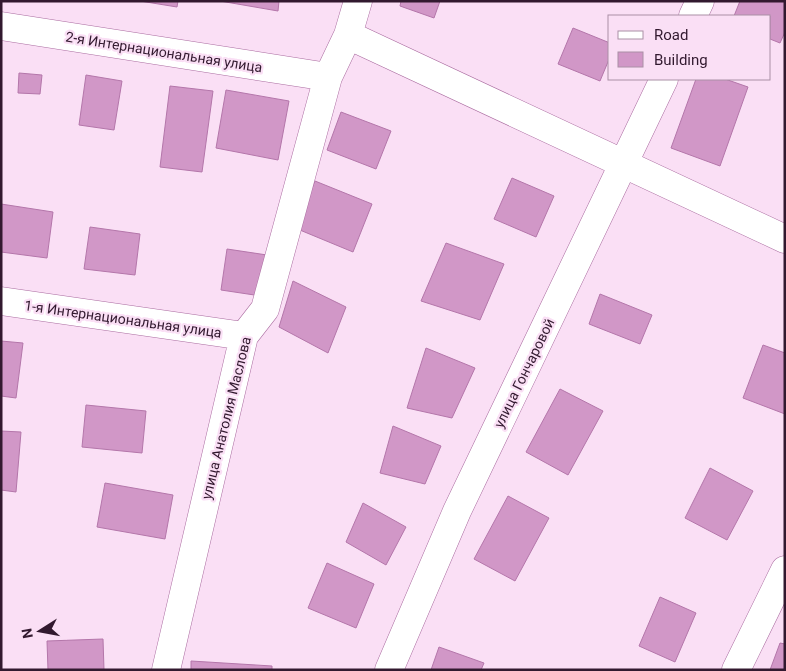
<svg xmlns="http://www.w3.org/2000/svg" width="786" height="671" font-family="Roboto,sans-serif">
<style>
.building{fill:#d197c7;stroke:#b476aa}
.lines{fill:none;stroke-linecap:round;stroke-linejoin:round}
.minor-casing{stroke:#aa6ca0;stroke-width:29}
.minor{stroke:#fff;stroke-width:28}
.labels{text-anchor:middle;stroke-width:4.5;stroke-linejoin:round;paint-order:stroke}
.street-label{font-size:14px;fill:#32192f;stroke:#fadff5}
</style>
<rect width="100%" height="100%" fill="#fadff5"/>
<path class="building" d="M 140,1 L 178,1 L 177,7 Z
M 220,1 L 279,1 L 278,11 Z
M 401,1 L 440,1 L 434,18 L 400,6 Z
M 740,1 L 785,1 L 785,32 L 780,43 L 770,39 L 770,16 L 734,16 Z
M 573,28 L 610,43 L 610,57 L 600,81 L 558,64 Z
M 19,73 L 42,75 L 40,94 L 18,93 Z
M 86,75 L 122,81 L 114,130 L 79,125 Z
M 696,79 L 725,79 L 748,87 L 720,166 L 671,148 Z
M 170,86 L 213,91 L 202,172 L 160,167 Z
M 226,90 L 289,101 L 278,160 L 216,148 Z
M 341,112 L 391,131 L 376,169 L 327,150 Z
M 512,178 L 554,196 L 536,237 L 494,219 Z
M 315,181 L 372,204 L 353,252 L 295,228 Z
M 1,204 L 53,212 L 47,258 L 1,252 Z
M 90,227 L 140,234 L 135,275 L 84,269 Z
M 446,243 L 504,264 L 480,320 L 421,301 Z
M 227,249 L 267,255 L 261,296 L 221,290 Z
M 293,281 L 346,307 L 328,353 L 279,327 Z
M 600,294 L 652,315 L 640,344 L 589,324 Z
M 1,341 L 23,343 L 16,398 L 1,396 Z
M 763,345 L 785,353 L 785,414 L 743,398 Z
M 426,348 L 475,368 L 452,418 L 407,408 Z
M 560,389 L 603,411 L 568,475 L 526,452 Z
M 86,405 L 146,411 L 142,453 L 82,447 Z
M 393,426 L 441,446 L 425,484 L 380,473 Z
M 1,431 L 21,432 L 16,492 L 1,490 Z
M 710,468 L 753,491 L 727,540 L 685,518 Z
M 105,483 L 173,495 L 165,539 L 97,527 Z
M 508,496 L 549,518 L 515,581 L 474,559 Z
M 363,503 L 406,527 L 386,565 L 346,542 Z
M 327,563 L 374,584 L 356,628 L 308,608 Z
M 660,597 L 696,613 L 675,662 L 639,646 Z
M 103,639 L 104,670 L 48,670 L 47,641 Z
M 780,643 L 785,644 L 785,670 L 770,670 Z
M 439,647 L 484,663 L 481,670 L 431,670 Z
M 191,661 L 272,666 L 272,670 L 191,670 Z"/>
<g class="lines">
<defs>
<path id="minor" d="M 693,16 L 700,1
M 1,26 L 328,77
M 348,35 L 785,239
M 1,301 L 244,336
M 166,670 L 244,336 L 265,309 L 328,77 L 348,35 L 358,1
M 389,670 L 457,511 L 664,79
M 736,670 L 785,570"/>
</defs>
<use href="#minor" class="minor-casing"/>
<use href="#minor" class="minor"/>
</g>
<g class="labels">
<g class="street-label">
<text transform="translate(164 52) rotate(9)" y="5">2-я Интернациональная улица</text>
<text transform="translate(123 319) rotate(8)" y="5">1-я Интернациональная улица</text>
<text transform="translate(524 373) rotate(-64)" y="5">улица Гончаровой</text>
<text transform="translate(226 418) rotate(-76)" y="5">улица Анатолия Маслова</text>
</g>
</g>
<rect width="786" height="671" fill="none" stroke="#32192f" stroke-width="5"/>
<rect x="608" y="15" width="162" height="65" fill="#fadff5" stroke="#aa90a6"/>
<rect x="618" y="31" width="25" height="8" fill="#ffffff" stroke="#aa90a6"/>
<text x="654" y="40" font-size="15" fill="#32192f">Road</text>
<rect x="618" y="52" width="25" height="15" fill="#d197c7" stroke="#aa90a6"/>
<text x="654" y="65" font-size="15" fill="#32192f">Building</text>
<g transform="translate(40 631) rotate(259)" stroke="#fadff5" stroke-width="4" paint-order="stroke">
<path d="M0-4L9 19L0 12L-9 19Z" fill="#32192f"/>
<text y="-8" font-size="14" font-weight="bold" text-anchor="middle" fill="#32192f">N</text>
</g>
</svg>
